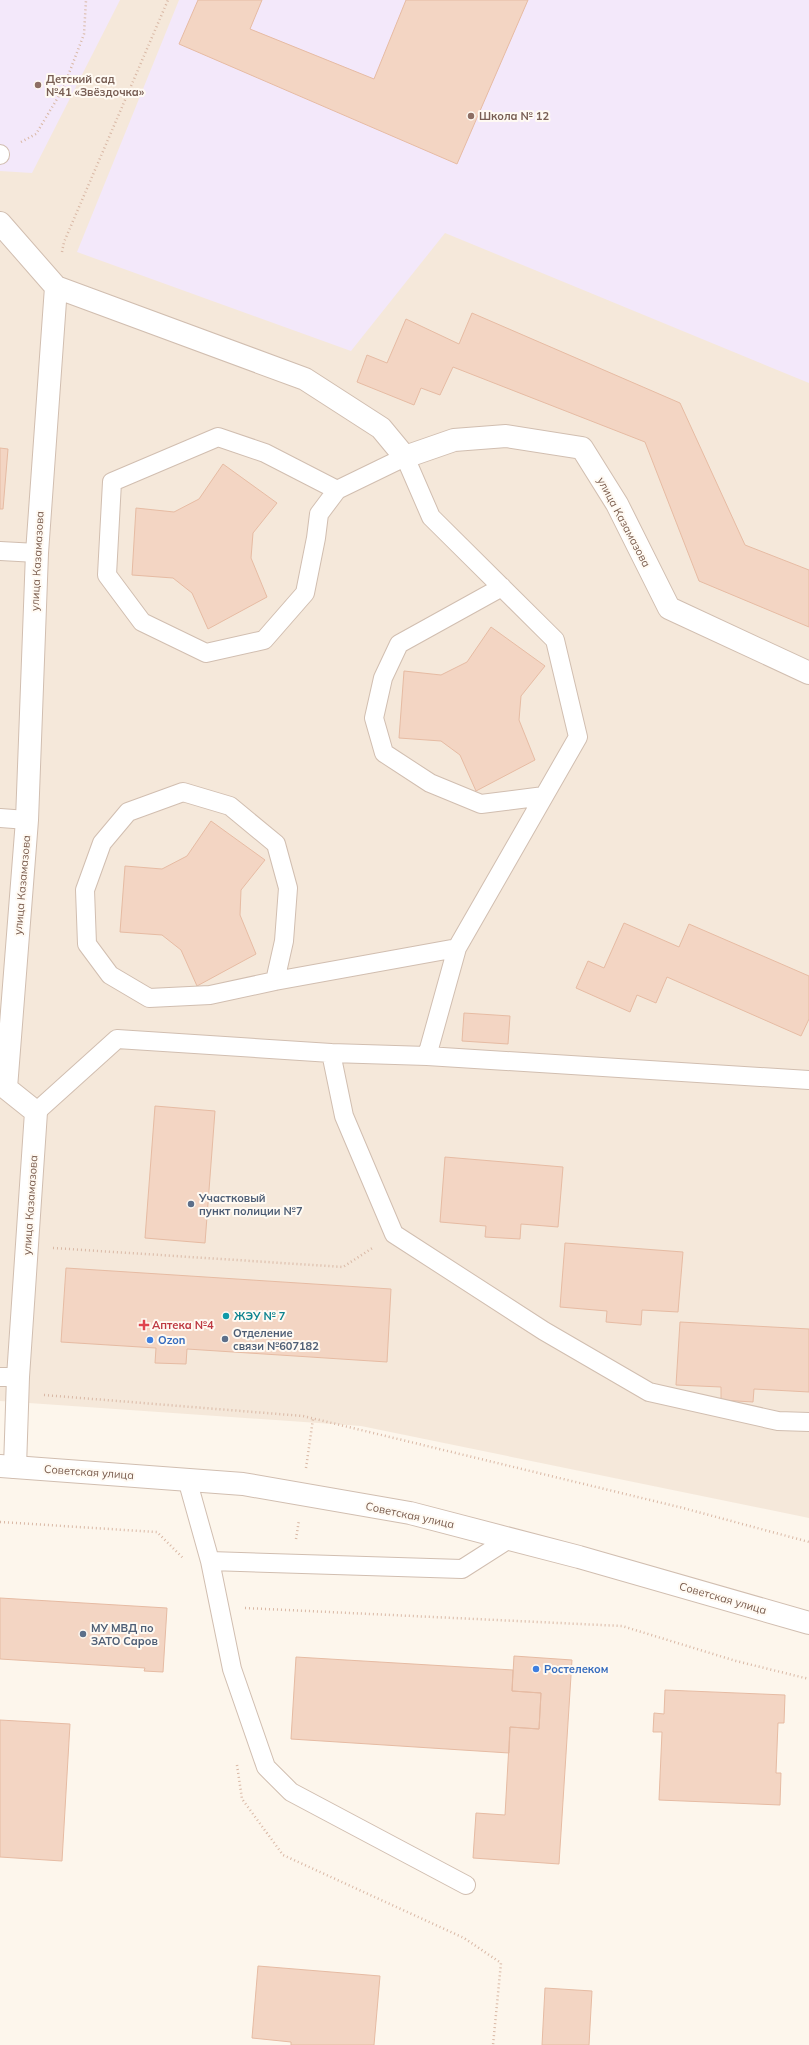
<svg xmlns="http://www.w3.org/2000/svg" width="809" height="2045" font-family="Mulish,sans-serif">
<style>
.residential{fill:#f5e8da}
.education{fill:#f3e8fa}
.building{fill:#f3d5c3;stroke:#e6bba3}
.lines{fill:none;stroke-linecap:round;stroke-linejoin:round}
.service-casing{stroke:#d1beb0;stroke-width:20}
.minor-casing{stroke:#d1beb0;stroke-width:24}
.tertiary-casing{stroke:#d1beb0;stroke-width:24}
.path{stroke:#d9b8a5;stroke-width:2.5;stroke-dasharray:1 3;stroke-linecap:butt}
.service{stroke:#fff;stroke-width:18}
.minor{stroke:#fff;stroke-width:22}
.tertiary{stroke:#fff;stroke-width:22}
.education-dot{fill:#8d6e63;stroke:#fffaf3;stroke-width:1.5}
.service-dot{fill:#5c6f8a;stroke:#fffaf3;stroke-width:1.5}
.culture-dot{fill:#0f9aa8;stroke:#fffaf3;stroke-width:1.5}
.health-dot{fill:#e0444e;stroke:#fffaf3;stroke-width:1.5}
.shop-dot{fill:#3f7fe0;stroke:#fffaf3;stroke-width:1.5}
.labels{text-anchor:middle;stroke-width:4;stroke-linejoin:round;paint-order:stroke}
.education-label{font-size:11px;font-weight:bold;fill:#785e54;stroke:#fffaf3;text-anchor:start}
.street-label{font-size:11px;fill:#7a5c4d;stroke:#fffaf3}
.service-label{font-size:11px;font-weight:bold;fill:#4e5e75;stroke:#fffaf3;text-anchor:start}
.culture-label{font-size:11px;font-weight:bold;fill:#0d838f;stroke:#fffaf3;text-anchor:start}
.health-label{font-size:11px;font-weight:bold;fill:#be3a42;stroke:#fffaf3;text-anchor:start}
.shop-label{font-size:11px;font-weight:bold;fill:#366cbe;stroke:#fffaf3;text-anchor:start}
</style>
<rect width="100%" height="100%" fill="#fdf6ec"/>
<path class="residential" d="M 0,0 L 809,0 L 809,1518 L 361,1426 L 0,1401 Z"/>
<path class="education" d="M 0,0 L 120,0 L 32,173 L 0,171 Z
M 179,0 L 809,0 L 809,383 L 445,233 L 351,351 L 77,252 Z"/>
<path class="building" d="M 198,0 L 262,0 L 250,29 L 374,79 L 406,0 L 528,0 L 457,164 L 179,44 Z
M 472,313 L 680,403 L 745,545 L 809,570 L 809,627 L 699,581 L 645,442 L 453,367 L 440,395 L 421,388 L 414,405 L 357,382 L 367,355 L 387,363 L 406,319 L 459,344 Z
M 0,448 L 8,449 L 3,509 L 0,509 Z
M 223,464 L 277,503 L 253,533 L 251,558 L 267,597 L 208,629 L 192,593 L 173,578 L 132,575 L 136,508 L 174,512 L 199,499 Z
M 491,627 L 545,666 L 521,696 L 519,720 L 535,760 L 476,791 L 460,755 L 441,741 L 399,738 L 404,671 L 441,675 L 467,662 Z
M 211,821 L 265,860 L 241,890 L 240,915 L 256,954 L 197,986 L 181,950 L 162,935 L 120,932 L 125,866 L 162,869 L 187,856 Z
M 624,923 L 679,947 L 689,924 L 809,976 L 809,1019 L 801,1036 L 667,977 L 656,1003 L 637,995 L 630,1012 L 576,988 L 588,961 L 604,968 Z
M 464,1013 L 510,1016 L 508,1044 L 462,1041 Z
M 155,1106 L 215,1111 L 205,1243 L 145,1238 Z
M 445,1157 L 563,1167 L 558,1227 L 521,1224 L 520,1239 L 485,1237 L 486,1226 L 440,1222 Z
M 565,1243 L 683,1252 L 678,1312 L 642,1310 L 641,1325 L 606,1322 L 607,1311 L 560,1307 Z
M 66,1268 L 391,1289 L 387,1362 L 187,1349 L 186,1364 L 155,1363 L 156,1348 L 61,1342 Z
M 680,1322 L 809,1329 L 809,1392 L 754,1389 L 753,1402 L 721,1400 L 721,1387 L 676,1385 Z
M 0,1598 L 167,1608 L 163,1672 L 144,1671 L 145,1668 L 0,1659 Z
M 514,1656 L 572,1660 L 559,1864 L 473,1858 L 476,1813 L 505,1815 L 510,1727 L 539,1729 L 541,1693 L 512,1691 Z
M 296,1657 L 513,1670 L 512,1691 L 541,1693 L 539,1729 L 510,1727 L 509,1753 L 291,1739 Z
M 665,1690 L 785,1695 L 784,1723 L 778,1723 L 776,1773 L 781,1773 L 780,1805 L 659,1800 L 662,1732 L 653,1732 L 654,1713 L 664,1714 Z
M 0,1720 L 70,1724 L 62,1861 L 0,1857 Z
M 258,1966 L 380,1976 L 374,2045 L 291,2045 L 291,2042 L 252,2038 Z
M 545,1988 L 592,1991 L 589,2045 L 542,2045 Z"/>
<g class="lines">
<defs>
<path id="service" d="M 0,155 L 0,154
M 337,490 L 319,514 L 316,538 L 305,593 L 264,640 L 206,653 L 142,622 L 107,575 L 112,482 L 218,437 L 265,453 L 337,490 L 405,457 L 431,517 L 555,640 L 578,737 L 457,948 L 427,1056
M 0,551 L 37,553
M 502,587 L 399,644 L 383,678 L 374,718 L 384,753 L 430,783 L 481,804 L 544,796
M 0,818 L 27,820
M 275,981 L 284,941 L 288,888 L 276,844 L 230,806 L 183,792 L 128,812 L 102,843 L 85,890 L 87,944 L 110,975 L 149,998 L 210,995 L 275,981 L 457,948
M 331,1053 L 427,1056 L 809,1080
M 36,1112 L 117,1039 L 331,1053 L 344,1116 L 394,1234 L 544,1331 L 649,1392 L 778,1421 L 809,1422
M 0,1377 L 18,1377
M 187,1479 L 210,1561 L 232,1669 L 266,1767 L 291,1792 L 466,1885
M 210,1561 L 462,1569 L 509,1539"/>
<path id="minor" d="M 0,223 L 56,287 L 305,379 L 381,428 L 405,457 L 454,440 L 506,436 L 582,448 L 617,504 L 669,608 L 809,673
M 15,1467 L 18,1377 L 36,1112 L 6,1088 L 27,820 L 37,553 L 56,287"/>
<path id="tertiary" d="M 0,1466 L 243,1484 L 410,1513 L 579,1557 L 809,1623"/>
</defs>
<use href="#service" class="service-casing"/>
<use href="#minor" class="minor-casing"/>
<use href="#tertiary" class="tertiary-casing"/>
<path class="path" d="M 21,142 L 36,134 L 63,89 L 84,34 L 86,0
M 62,252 L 64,242 L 168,0
M 53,1248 L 343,1267 L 374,1247
M 44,1395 L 303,1416 L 683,1508 L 809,1542
M 306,1468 L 313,1419
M 0,1522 L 157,1532 L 183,1558
M 296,1539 L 299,1520
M 245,1608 L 622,1626 L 736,1661 L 809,1679
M 237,1765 L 242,1799 L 283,1855 L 464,1938 L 501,1963 L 493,2045"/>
<use href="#service" class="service"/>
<use href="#minor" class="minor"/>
<use href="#tertiary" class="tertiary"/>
</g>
<g class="education-dot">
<circle cx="38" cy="85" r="4"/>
<circle cx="471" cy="116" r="4"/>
</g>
<g class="service-dot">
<circle cx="191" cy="1204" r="4"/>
<circle cx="225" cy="1339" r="4"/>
<circle cx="83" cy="1634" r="4"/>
</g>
<circle class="culture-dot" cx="226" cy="1316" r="4"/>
<path class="health-dot" d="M142 1319h4v4h4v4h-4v4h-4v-4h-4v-4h4z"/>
<g class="shop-dot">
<circle cx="150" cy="1340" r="4"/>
<circle cx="536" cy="1669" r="4"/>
</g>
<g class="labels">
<g class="education-label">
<text x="46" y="83">Детский сад<tspan x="46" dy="13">№41 «Звёздочка»</tspan></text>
<text x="479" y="120">Школа № 12</text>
</g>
<g class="street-label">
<text transform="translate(624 522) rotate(62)" y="4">улица Казамазова</text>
<text transform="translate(37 561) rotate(-87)" y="4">улица Казамазова</text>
<text transform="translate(22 885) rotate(-85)" y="4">улица Казамазова</text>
<text transform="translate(30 1205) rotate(-86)" y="4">улица Казамазова</text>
<text transform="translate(89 1472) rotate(4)" y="4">Советская улица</text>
<text transform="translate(410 1515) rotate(12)" y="4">Советская улица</text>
<text transform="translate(723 1598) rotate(16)" y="4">Советская улица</text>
</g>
<g class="service-label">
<text x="199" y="1202">Участковый<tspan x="199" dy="13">пункт полиции №7</tspan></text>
<text x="233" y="1337">Отделение<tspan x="233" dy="13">связи №607182</tspan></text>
<text x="91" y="1632">МУ МВД по<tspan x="91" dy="13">ЗАТО Саров</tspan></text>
</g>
<g class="culture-label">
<text x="234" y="1320">ЖЭУ № 7</text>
</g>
<g class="health-label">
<text x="152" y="1329">Аптека №4</text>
</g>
<g class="shop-label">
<text x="158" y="1344">Ozon</text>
<text x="544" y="1673">Ростелеком</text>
</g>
</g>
</svg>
